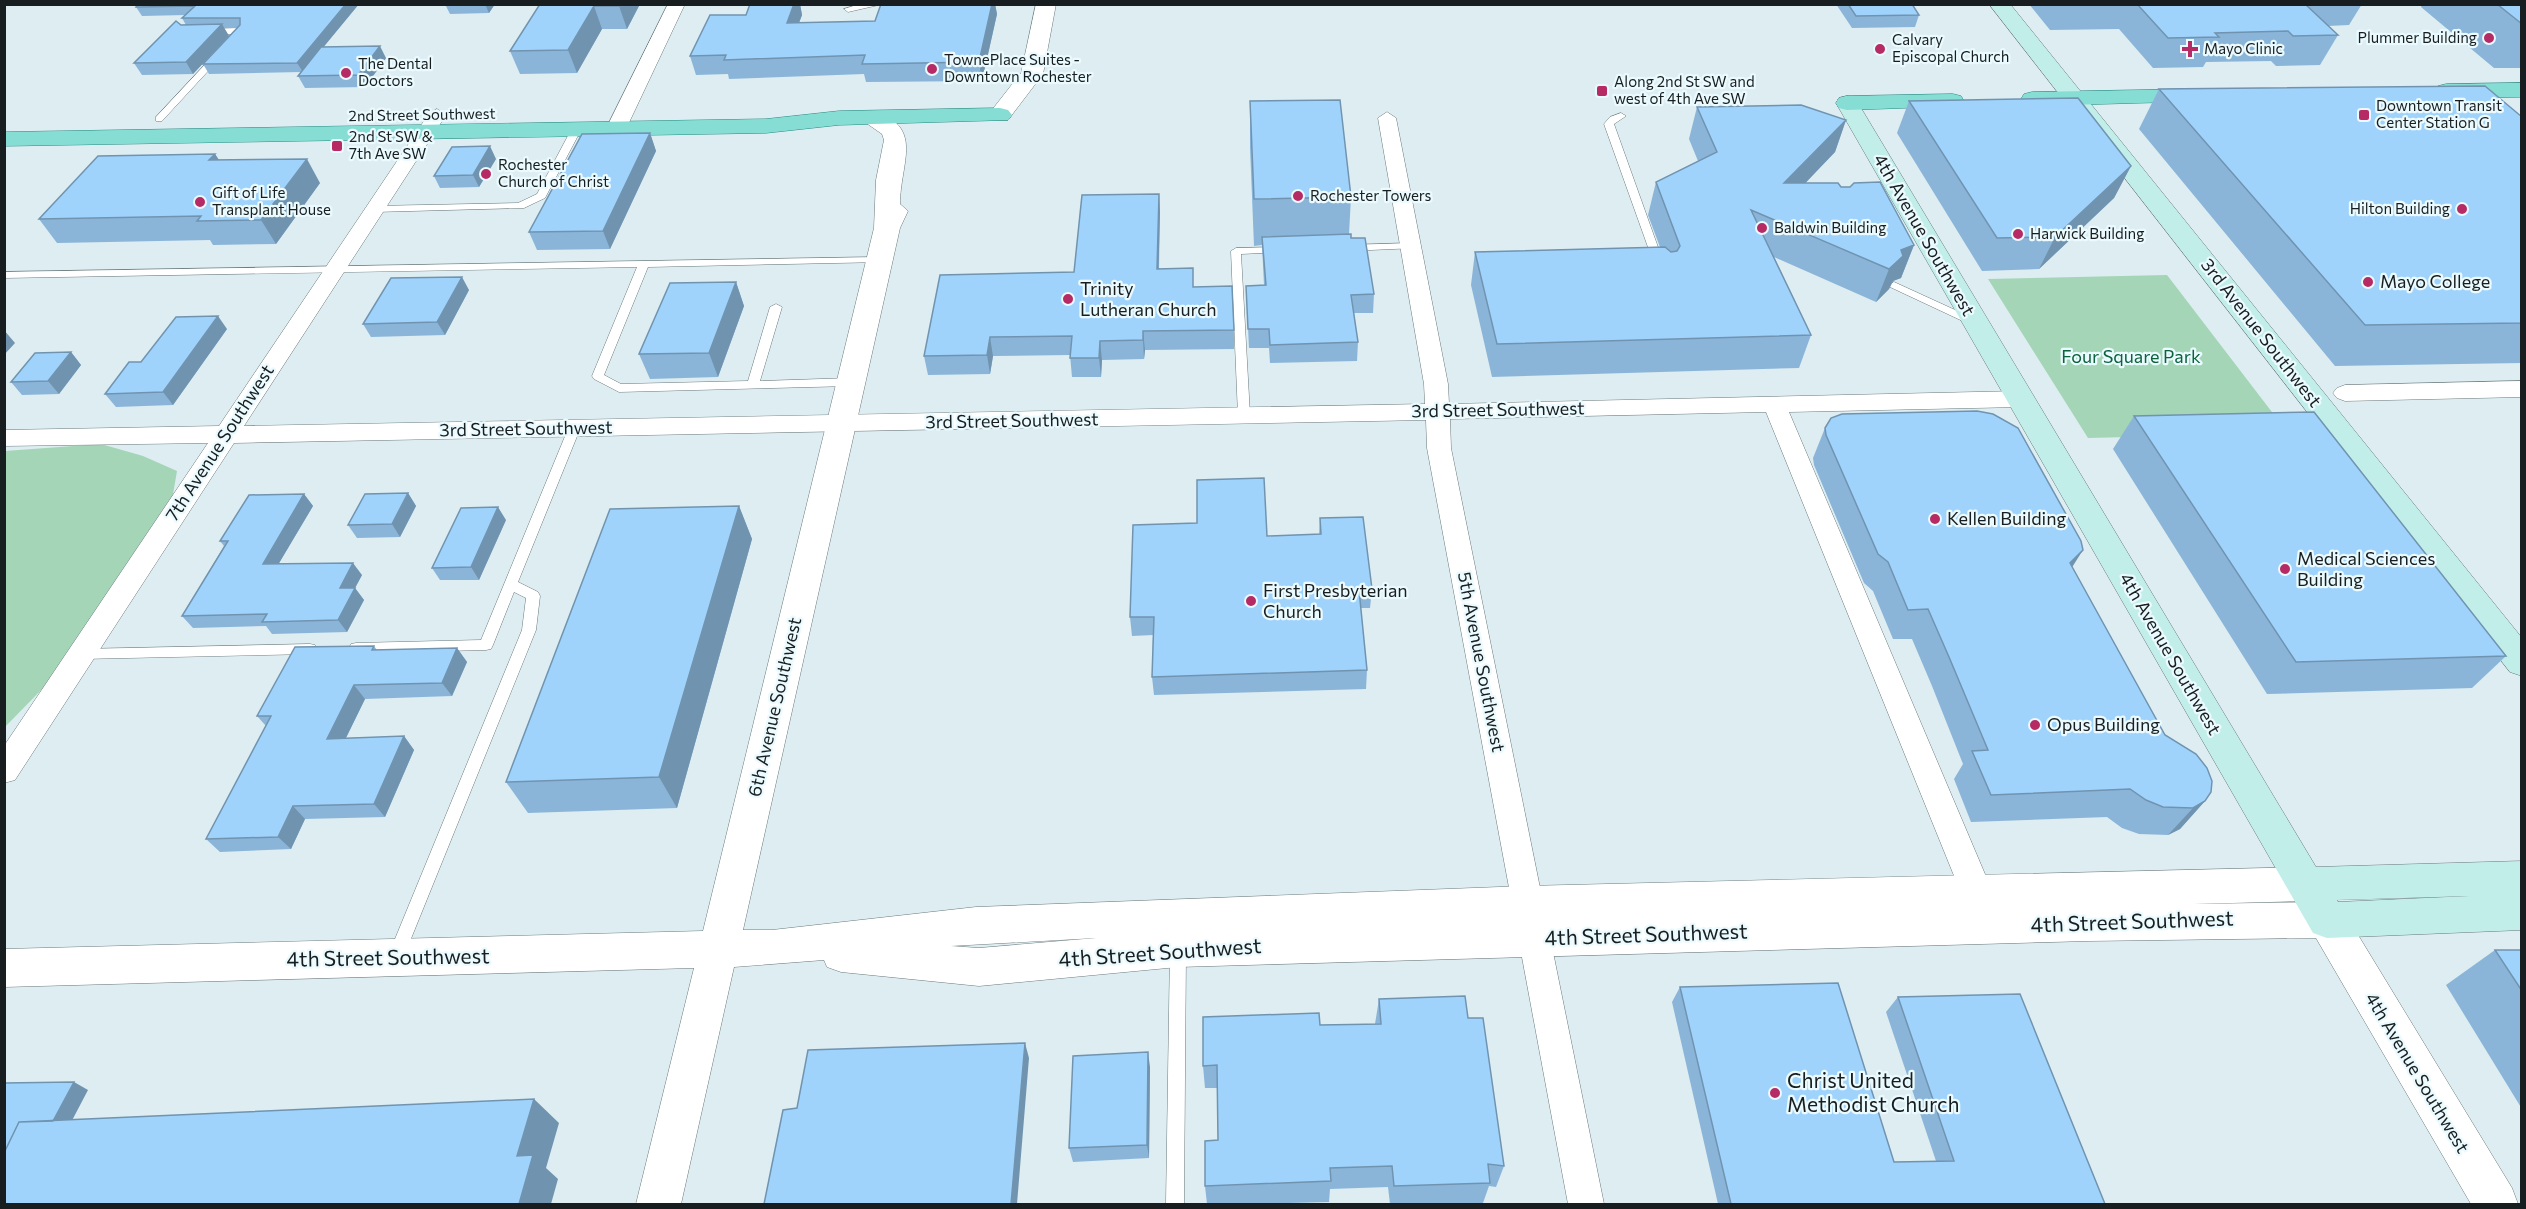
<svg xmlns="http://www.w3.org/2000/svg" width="2526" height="1209" font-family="Commissioner,sans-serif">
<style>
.green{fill:#a4d5b6}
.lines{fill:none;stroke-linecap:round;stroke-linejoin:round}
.service-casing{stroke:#6b7a7d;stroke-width:1}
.minor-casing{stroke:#6b7a7d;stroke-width:1}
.tertiary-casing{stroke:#6b7a7d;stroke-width:1}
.secondary-casing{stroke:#6b7a7d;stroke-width:1}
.primary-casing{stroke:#2a8b82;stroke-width:1}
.service{fill:#fff;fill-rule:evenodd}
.minor{fill:#fff;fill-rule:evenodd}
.tertiary{fill:#fff;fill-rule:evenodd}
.secondary{fill:#c2eeea;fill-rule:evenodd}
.primary{fill:#85ddd4;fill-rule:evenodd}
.wall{fill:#8ab5d9}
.shaded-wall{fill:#7094b0}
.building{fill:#a0d3fc;stroke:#7094b0;stroke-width:1.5}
.poi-dot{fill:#b62b64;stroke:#eafafe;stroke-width:2}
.labels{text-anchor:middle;stroke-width:4.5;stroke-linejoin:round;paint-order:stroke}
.far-poi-label{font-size:15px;fill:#181e1f;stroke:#eafafe;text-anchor:start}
.far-street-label{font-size:15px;fill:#181e1f;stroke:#eafafe}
.street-label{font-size:18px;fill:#181e1f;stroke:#eafafe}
.poi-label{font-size:18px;fill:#181e1f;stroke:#eafafe;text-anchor:start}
.park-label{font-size:18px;fill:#0a633b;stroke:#eafafe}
.near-street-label{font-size:21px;fill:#181e1f;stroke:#eafafe}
.near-poi-label{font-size:21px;fill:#181e1f;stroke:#eafafe;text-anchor:start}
</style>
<rect width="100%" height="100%" fill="#ddedf1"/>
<path class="green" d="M 2167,275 L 2288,433 L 2088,438 L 1988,279 Z
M 101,444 L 143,456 L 177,471 L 172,500 L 46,685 L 5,727 L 5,451 Z"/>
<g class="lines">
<defs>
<path id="service" d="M 860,4 L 883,4 L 848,12 L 844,9 Z
M 241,28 L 245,31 L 232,43 L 228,40 L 233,34 L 207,35 L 203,32 L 207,29 Z
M 214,55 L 221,57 L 162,121 L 156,121 L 156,117 Z
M 1621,113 L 1626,116 L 1614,124 L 1664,264 L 1663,266 L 1659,267 L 1654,264 L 1604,124 L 1610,117 Z
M 576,127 L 581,130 L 545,198 L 524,208 L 374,212 L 369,209 L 374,206 L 518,203 L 537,194 L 571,130 Z
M 1412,243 L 1417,246 L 1416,248 L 1348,251 L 1343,248 L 1348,245 Z
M 1281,247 L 1286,250 L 1285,252 L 1241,254 L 1250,415 L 1244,419 L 1238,415 L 1231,251 L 1236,248 Z
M 880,257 L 885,260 L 884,262 L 648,267 L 604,375 L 621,384 L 748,381 L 770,307 L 776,304 L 782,307 L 760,381 L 851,378 L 857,382 L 851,386 L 619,392 L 594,379 L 592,376 L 637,267 L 4,278 L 4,272 Z
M 1894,282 L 1977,320 L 1979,322 L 1977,324 L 1969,324 L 1890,287 L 1889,285 Z
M 574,425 L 580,429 L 518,582 L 538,592 L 540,596 L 536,630 L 404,956 L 402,961 L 396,964 L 390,961 L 388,956 L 522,630 L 526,598 L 514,592 L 493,645 L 491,649 L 486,650 L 356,653 L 351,652 L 349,648 L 351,644 L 356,643 L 481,640 L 568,429 Z
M 310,644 L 315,645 L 317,649 L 315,653 L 310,654 L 81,659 L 76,658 L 74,654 L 76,650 L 81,649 Z
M 1178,942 L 1184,944 L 1186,949 L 1184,1204 L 1166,1204 L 1170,949 L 1172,944 Z"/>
<path id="minor" d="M 668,4 L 685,4 L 626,129 L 616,135 L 609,133 L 606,129 Z
M 437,109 L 446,115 L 244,426 L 1425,404 L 1424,384 L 1378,118 L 1387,112 L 1396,118 L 1448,384 L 1449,404 L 2020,391 L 2028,394 L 2032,399 L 2028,404 L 2020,407 L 1789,412 L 1993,893 L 1988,903 L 1977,907 L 1966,903 L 1961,893 L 1766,412 L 1450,419 L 1451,448 L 1604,1204 L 1568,1204 L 1427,448 L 1426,420 L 234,443 L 15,780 L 4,783 L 4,746 L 208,443 L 4,446 L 4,430 L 219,426 L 428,115 Z
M 2522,381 L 2522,397 L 2345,401 L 2337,398 L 2333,393 L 2337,388 L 2345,385 Z"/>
<path id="tertiary" d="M 1036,4 L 1056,4 L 1043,74 L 1008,120 L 992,120 L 988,115 L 1021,73 Z
M 871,111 C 926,125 900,163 900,204 L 908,211 L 900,228 L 743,930 L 772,930 L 976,907 L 1526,886 L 2305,867 L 2319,872 L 2324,884 L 2319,896 L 2305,901 L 2194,904 L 2327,902 L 2341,907 L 2512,1188 L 2518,1204 L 2471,1204 L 2316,938 L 2088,941 L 1178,967 L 979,986 L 841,972 L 827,967 L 824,960 L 734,967 L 681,1204 L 636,1204 L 694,968 L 4,987 L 4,949 L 703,931 L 874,228 L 876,180 L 884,140 L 882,134 L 859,118 L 863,113 ZM 1096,938 L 979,948 L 951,946 Z"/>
<path id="secondary" d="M 1989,4 L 2010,4 L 2522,638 L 2522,676 L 2510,672 Z
M 1847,96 L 1855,98 L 1858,103 L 2316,867 L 2522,861 L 2522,930 L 2327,938 L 2313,933 L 1836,103 L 1839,98 ZM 2470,896 L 2338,902 L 2337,900 Z"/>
<path id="primary" d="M 2522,83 L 2522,97 L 2446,98 L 2438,96 L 2435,91 L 2438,86 L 2446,84 Z
M 2199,89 L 2207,91 L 2210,96 L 2207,101 L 2032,106 L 2024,104 L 2021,99 L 2024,94 L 2032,92 Z
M 1953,94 L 1961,96 L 1964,101 L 1961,106 L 1847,110 L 1839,108 L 1836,103 L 1839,98 L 1847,96 Z
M 1000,108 L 1008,110 L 1012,115 L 1008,120 L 839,125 L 766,133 L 4,146 L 4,132 L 766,119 L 839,111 Z"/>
</defs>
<use href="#service" class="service-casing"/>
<use href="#minor" class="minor-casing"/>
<use href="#tertiary" class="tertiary-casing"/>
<use href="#secondary" class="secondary-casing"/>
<use href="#primary" class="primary-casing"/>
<use href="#service" class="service"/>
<use href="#minor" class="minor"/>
<use href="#tertiary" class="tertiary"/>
<use href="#secondary" class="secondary"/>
<use href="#primary" class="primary"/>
</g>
<path class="wall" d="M 359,4 L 323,47 L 386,58 L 365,87 L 305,88 L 298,76 L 301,72 L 209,74 L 203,64 L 238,28 L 224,28 L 229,36 L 193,74 L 142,75 L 134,63 L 181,25 L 186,25 L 182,18 L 185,15 L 142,16 L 136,7 Z
M 445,4 L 495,4 L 489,13 L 450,14 Z
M 540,4 L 640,4 L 627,29 L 602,29 L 577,73 L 520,74 L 510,51 Z
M 750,4 L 800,4 L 802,15 L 799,23 L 875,21 L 881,4 L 995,4 L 997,14 L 982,81 L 866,82 L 864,74 L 729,79 L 728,74 L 696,75 L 690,56 L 746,15 Z
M 1836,4 L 1912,4 L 1919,15 L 1915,27 L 1852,28 Z
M 2029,4 L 2362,4 L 2349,25 L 2328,26 L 2338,35 L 2320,65 L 2276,66 L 2271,61 L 2206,62 L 2203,67 L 2153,68 L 2119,29 L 2050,30 Z
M 2422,4 L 2522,4 L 2522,68 L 2494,68 L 2421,7 Z
M 2159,89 L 2522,117 L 2522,363 L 2335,366 L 2139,129 Z
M 1250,101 L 1351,197 L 1349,234 L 1374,294 L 1373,313 L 1354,313 L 1358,342 L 1357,361 L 1270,363 L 1269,348 L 1249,348 L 1246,286 L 1264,285 L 1262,245 L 1254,246 L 1250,147 Z
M 1909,101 L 2131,166 L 2114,198 L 2039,269 L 1982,271 L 1897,133 Z
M 1697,107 L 1846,120 L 1835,152 L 1805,183 L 1841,187 L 1914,245 L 1901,278 L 1893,281 L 1889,289 L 1876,302 L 1774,257 L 1811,335 L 1799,368 L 1492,377 L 1471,285 L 1475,252 L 1660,247 L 1648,215 L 1656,182 L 1698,161 L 1689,139 Z
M 650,133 L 656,151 L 610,249 L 537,250 L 529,232 Z
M 215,154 L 219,160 L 320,183 L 276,244 L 213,245 L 210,240 L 57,243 L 39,219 Z
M 496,159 L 479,187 L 440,188 L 434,176 Z
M 1159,194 L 1160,212 L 1159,268 L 1194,287 L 1234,330 L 1234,349 L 1145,350 L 1144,359 L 1102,360 L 1101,377 L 1072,377 L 1070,355 L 993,356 L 990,374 L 928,375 L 924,356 L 1074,272 Z
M 736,282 L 744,306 L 718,377 L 650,379 L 639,354 Z
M 469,290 L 445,335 L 371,337 L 363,324 Z
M 227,329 L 173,405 L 116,407 L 105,394 L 141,362 Z
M 71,352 L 81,365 L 59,394 L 22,395 L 11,382 Z
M 2134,416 L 2506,656 L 2472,688 L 2267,694 L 2113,449 Z
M 1825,428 L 2072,567 L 2165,735 L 2205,801 L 2180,829 L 2168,835 L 2139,834 L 2122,828 L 2107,817 L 1971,822 L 1954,779 L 1963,764 L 1932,686 L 1912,639 L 1893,639 L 1873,591 L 1864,583 L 1814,465 L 1813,458 Z
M 408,493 L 416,506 L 400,537 L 357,538 L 348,525 Z
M 304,494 L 313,506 L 279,563 L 362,575 L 355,588 L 364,600 L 347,632 L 272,634 L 266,626 L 193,628 L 182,616 L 224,546 L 220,541 Z
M 739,506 L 752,539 L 677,808 L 528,813 L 506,782 Z
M 1320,518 L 1372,589 L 1370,608 L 1361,608 L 1367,670 L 1366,689 L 1154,695 L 1152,677 L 1153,635 L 1132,636 L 1130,617 L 1267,536 L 1319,534 Z
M 506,520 L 479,580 L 440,580 L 432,568 Z
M 374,646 L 377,650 L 457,648 L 467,662 L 452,696 L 365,699 L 346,738 L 404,736 L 414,750 L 385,817 L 305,819 L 291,849 L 220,852 L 206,839 L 266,726 L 257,716 Z
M 2495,950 L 2522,950 L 2522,1109 L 2446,985 Z
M 1680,987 L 1894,1162 L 1936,1161 L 1886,1012 L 1898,997 L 2105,1204 L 1718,1204 L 1672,1002 Z
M 1379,999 L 1468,1018 L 1504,1166 L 1496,1187 L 1489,1186 L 1483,1203 L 1390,1204 L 1388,1187 L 1330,1189 L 1329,1202 L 1253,1204 L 1207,1204 L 1205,1186 L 1218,1140 L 1217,1088 L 1205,1088 L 1203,1066 L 1320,1025 L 1375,1024 Z
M 1150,1067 L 1149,1158 L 1073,1162 L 1069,1148 Z"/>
<path class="shaded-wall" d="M 346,4 L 359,4 L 303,72 L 297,63 Z
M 485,4 L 495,4 L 489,13 Z
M 620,4 L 640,4 L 627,29 L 619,6 Z
M 794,4 L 800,4 L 802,15 L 792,41 L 787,23 Z
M 992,4 L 995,4 L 997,14 L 982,81 L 979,62 Z
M 594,6 L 602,29 L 577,73 L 568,50 Z
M 222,24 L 229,36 L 193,74 L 186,62 Z
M 380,46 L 386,58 L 365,87 L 358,75 Z
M 1846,120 L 1835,152 L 1774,216 L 1784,183 Z
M 650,133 L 656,151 L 610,249 L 603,231 Z
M 490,146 L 496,159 L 479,187 L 473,175 Z
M 215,154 L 230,177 L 209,160 Z
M 307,159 L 320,183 L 276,244 L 261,220 Z
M 2131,166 L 2114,198 L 2039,269 L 2055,237 Z
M 1159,194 L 1160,212 L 1158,287 L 1157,269 Z
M 1914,245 L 1901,278 L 1893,281 L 1889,289 L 1876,302 L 1889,269 L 1901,250 Z
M 462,277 L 469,290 L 445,335 L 437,322 Z
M 736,282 L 744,306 L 718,377 L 709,353 Z
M 218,316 L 227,329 L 173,405 L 163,392 Z
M 4,330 L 15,343 L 4,355 Z
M 1143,331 L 1145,350 L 1144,359 L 1143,340 Z
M 990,337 L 993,356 L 990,374 L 987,355 Z
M 1100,341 L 1102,360 L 1101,377 L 1099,358 Z
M 71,352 L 81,365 L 59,394 L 48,381 Z
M 408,493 L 416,506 L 400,537 L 392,524 Z
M 304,494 L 313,506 L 272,575 L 263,564 Z
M 739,506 L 752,539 L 677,808 L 659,777 Z
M 498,507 L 506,520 L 479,580 L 471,567 Z
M 2083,550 L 2064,580 L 2070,563 Z
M 353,563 L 362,575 L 355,588 L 364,600 L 347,632 L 338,620 L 340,588 Z
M 457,648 L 467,662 L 452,696 L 442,683 Z
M 354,685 L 365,699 L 339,752 L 327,739 Z
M 404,736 L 414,750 L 385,817 L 374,804 Z
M 2205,801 L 2180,829 L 2168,835 L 2193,808 Z
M 293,806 L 305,819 L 291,849 L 278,837 Z
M 1025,1043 L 1029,1058 L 1017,1204 L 1011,1204 Z
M 1148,1052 L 1150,1067 L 1149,1158 L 1147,1145 Z
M 74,1082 L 88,1090 L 46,1170 L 31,1162 Z
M 534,1099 L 559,1123 L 546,1168 L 558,1179 L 551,1204 L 519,1204 L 517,1156 Z"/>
<path class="building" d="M 138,4 L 346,4 L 297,63 L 203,64 L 240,25 L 240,18 L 182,18 L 195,6 L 136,7 Z
M 540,4 L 620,4 L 619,6 L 594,6 L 568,50 L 510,51 Z
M 750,4 L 794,4 L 787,23 L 875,21 L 881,4 L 992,4 L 979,62 L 862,64 L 865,55 L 724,60 L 726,55 L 690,56 L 710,15 L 746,15 Z
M 1848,4 L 1912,4 L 1919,15 L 1856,16 Z
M 2137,4 L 2305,4 L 2338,35 L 2293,36 L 2288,31 L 2215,33 L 2219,37 L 2168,38 Z
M 2497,4 L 2522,4 L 2522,24 Z
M 176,21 L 181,25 L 222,24 L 186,62 L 134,63 Z
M 380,46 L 358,75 L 298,76 L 321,47 Z
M 2485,86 L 2522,117 L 2522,323 L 2365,325 L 2159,89 Z
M 2078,98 L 2131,166 L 2055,237 L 1997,238 L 1909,101 Z
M 1340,100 L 1351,197 L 1254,199 L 1250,101 Z
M 1801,105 L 1846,120 L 1784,183 L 1838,183 L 1841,187 L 1850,187 L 1854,183 L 1880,182 L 1914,245 L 1901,250 L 1903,256 L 1889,269 L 1751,210 L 1811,335 L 1497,344 L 1475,252 L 1665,247 L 1671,252 L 1677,251 L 1680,246 L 1656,182 L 1717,152 L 1697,107 Z
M 650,133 L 603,231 L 529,232 L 582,134 Z
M 490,146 L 473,175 L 434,176 L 452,147 Z
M 215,154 L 209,160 L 307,159 L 261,220 L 197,221 L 201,216 L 39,219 L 98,156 Z
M 1159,194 L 1157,269 L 1193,268 L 1193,287 L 1232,286 L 1234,330 L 1143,331 L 1143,340 L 1100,341 L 1099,358 L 1070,358 L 1072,336 L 990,337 L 987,355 L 924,356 L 940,275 L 1074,272 L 1082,195 Z
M 1351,234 L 1351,238 L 1365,238 L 1374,294 L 1351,295 L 1358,342 L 1270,345 L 1269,329 L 1248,329 L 1246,286 L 1266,285 L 1262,237 Z
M 462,277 L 437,322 L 363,324 L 391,278 Z
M 736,282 L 709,353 L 639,354 L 670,283 Z
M 218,316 L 163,392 L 105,394 L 129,362 L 141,362 L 176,317 Z
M 71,352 L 48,381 L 11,382 L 35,353 Z
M 1977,411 L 1993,414 L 2018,428 L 2081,541 L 2083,550 L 2070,563 L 2165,735 L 2196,754 L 2207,768 L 2212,781 L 2211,792 L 2205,801 L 2193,808 L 2163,807 L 2146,800 L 2130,789 L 1991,795 L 1972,751 L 1988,750 L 1949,657 L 1928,609 L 1908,610 L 1888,562 L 1878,554 L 1826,435 L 1825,428 L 1831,418 L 1842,414 Z
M 2314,412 L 2506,656 L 2296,662 L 2134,416 Z
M 1264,478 L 1267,536 L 1321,534 L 1320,518 L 1363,517 L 1372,589 L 1359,590 L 1367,670 L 1152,677 L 1154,617 L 1130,617 L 1133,525 L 1197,523 L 1197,480 Z
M 408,493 L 392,524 L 348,525 L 365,494 Z
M 304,494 L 263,564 L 353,563 L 340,588 L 355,588 L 338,620 L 262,622 L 267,614 L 182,616 L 228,541 L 220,541 L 249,495 Z
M 739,506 L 659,777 L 506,782 L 610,509 Z
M 498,507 L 471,567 L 432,568 L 461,508 Z
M 374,646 L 372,650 L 457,648 L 442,683 L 354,685 L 327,739 L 404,736 L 374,804 L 293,806 L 278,837 L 206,839 L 271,716 L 257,716 L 295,647 Z
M 2495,950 L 2522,950 L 2522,991 Z
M 1838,983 L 1894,1162 L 1954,1161 L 1898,997 L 2020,994 L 2105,1204 L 1731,1204 L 1680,987 Z
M 1465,996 L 1468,1018 L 1483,1018 L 1504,1166 L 1488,1164 L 1490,1183 L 1394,1186 L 1392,1166 L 1330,1168 L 1331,1181 L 1205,1186 L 1205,1141 L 1218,1140 L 1217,1065 L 1203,1066 L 1203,1017 L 1319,1013 L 1320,1025 L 1381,1024 L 1379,999 Z
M 1025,1043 L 1011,1204 L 764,1204 L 783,1110 L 797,1108 L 808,1050 Z
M 1148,1052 L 1147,1145 L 1069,1148 L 1073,1056 Z
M 74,1082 L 53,1121 L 19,1122 L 4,1153 L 4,1083 Z
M 534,1099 L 517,1156 L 533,1155 L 519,1204 L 4,1204 L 4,1153 L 19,1122 Z"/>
<g class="poi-dot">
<circle cx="2489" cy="38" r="6"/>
<circle cx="1880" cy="49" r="6"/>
<path d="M2187 40h6v6h6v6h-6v6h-6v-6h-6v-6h6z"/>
<circle cx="932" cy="69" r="6"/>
<circle cx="346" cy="73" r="6"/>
<rect x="1596" y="85" width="12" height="12" rx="3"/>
<rect x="2358" y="109" width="12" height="12" rx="3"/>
<rect x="331" y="140" width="12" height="12" rx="3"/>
<circle cx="486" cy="174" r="6"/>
<circle cx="1298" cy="196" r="6"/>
<circle cx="200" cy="202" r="6"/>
<circle cx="2462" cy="209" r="6"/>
<circle cx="1762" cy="228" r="6"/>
<circle cx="2018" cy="234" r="6"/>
<circle cx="2368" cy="282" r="6"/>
<circle cx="1068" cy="299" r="6"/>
<circle cx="1935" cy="519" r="6"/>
<circle cx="2285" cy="569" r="6"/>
<circle cx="1251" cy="601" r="6"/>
<circle cx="2035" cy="725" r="6"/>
<circle cx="1775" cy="1093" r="6"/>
</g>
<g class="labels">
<g class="far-poi-label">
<text x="2477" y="43" text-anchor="end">Plummer Building</text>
<text x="1892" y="45">Calvary<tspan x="1892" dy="17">Episcopal Church</tspan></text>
<text x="2204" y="54">Mayo Clinic</text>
<text x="944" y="65">TownePlace Suites -<tspan x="944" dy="17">Downtown Rochester</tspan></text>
<text x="358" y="69">The Dental<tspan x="358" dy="17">Doctors</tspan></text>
<text x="1614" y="87">Along 2nd St SW and<tspan x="1614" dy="17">west of 4th Ave SW</tspan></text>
<text x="2376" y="111">Downtown Transit<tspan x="2376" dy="17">Center Station G</tspan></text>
<text x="349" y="142">2nd St SW &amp;<tspan x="349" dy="17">7th Ave SW</tspan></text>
<text x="498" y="170">Rochester<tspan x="498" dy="17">Church of Christ</tspan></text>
<text x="212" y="198">Gift of Life<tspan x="212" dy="17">Transplant House</tspan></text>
<text x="1310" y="201">Rochester Towers</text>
<text x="2450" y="214" text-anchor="end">Hilton Building</text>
<text x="1774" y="233">Baldwin Building</text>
<text x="2030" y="239">Harwick Building</text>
</g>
<g class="far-street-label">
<text transform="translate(422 115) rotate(-1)" y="5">2nd Street Southwest</text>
</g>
<g class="street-label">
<text transform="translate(1924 235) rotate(60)" y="6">4th Avenue Southwest</text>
<text transform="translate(2261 333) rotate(52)" y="6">3rd Avenue Southwest</text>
<text transform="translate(1498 410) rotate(-1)" y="6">3rd Street Southwest</text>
<text transform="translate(1012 421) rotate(-1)" y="6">3rd Street Southwest</text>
<text transform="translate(526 429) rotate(-1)" y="6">3rd Street Southwest</text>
<text transform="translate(220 443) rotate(-57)" y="6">7th Avenue Southwest</text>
<text transform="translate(2170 654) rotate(60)" y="6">4th Avenue Southwest</text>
<text transform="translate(1481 662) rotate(79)" y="6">5th Avenue Southwest</text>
<text transform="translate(775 707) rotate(-77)" y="6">6th Avenue Southwest</text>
<text transform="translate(2417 1073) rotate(59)" y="6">4th Avenue Southwest</text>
</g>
<g class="poi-label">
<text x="2380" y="288">Mayo College</text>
<text x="1080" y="295">Trinity<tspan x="1080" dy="21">Lutheran Church</tspan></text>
<text x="1947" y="525">Kellen Building</text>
<text x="2297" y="565">Medical Sciences<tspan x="2297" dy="21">Building</tspan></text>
<text x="1263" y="597">First Presbyterian<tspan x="1263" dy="21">Church</tspan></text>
<text x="2047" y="731">Opus Building</text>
</g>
<g class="park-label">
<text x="2131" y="363">Four Square Park</text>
</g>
<g class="near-street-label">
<text transform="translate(2132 922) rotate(-2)" y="7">4th Street Southwest</text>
<text transform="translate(1646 935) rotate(-2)" y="7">4th Street Southwest</text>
<text transform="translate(1160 953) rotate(-4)" y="7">4th Street Southwest</text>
<text transform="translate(388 958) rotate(-1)" y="7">4th Street Southwest</text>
</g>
<g class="near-poi-label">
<text x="1787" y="1088">Christ United<tspan x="1787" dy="24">Methodist Church</tspan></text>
</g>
</g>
<rect width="2526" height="1209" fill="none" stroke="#181e1f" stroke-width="12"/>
</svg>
